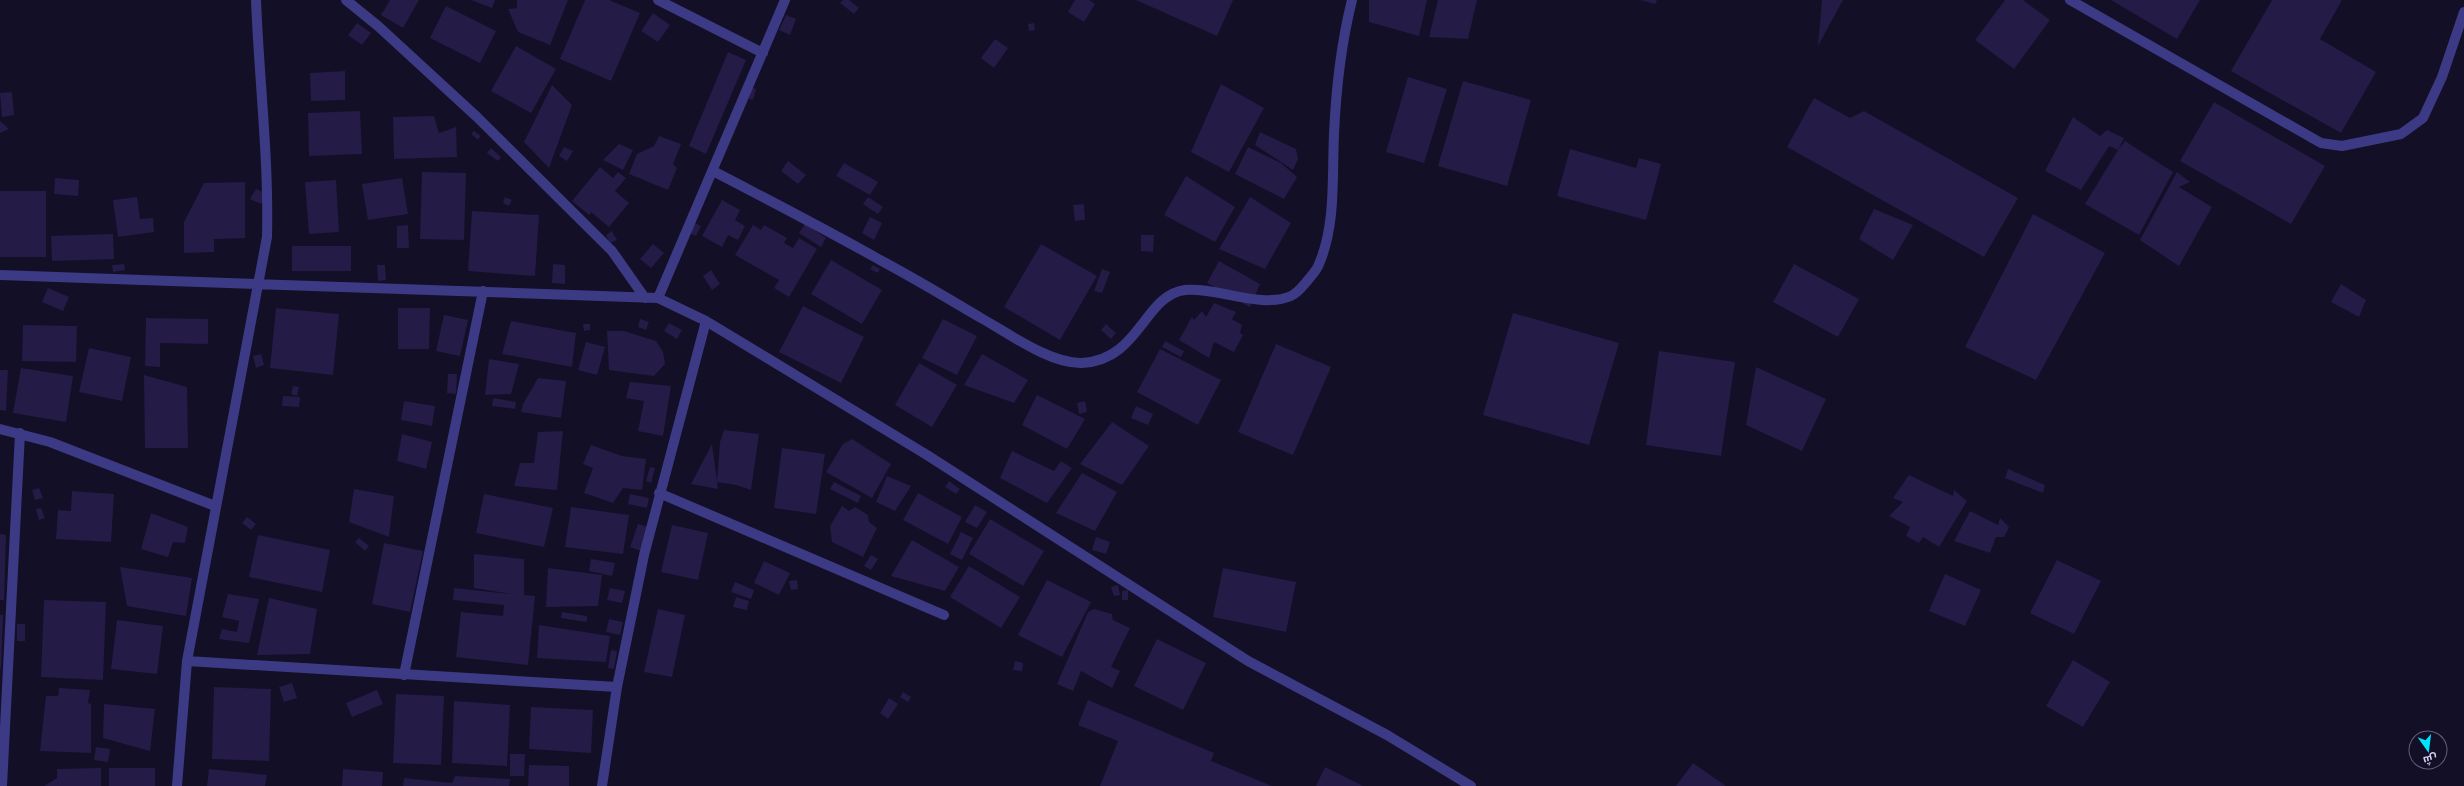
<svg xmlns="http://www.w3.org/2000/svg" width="2464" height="786" font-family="'Varela Round',Cairo,sans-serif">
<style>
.building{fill:#241b47}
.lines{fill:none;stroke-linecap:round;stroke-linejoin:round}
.minor{stroke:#3d3a85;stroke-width:10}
</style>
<rect width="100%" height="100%" fill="#130f26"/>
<path class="building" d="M 390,0 L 419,0 L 403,28 L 381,15 Z
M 471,0 L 495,0 L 492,8 Z
M 517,0 L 568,0 L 550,45 L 518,32 L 508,9 L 517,8 Z
M 585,0 L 609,0 L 640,13 L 611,81 L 560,59 Z
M 843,0 L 849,0 L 859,8 L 854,14 L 840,3 Z
M 1075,0 L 1089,0 L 1095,4 L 1084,22 L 1068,12 Z
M 1136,0 L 1233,0 L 1217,36 Z
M 1369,0 L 1427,0 L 1419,36 L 1369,22 Z
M 1438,0 L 1477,0 L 1468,39 L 1429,37 Z
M 1640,0 L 1657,0 L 1655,4 Z
M 1822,0 L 1843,0 L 1818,46 Z
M 2005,0 L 2023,0 L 2050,20 L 2014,69 L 1975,40 Z
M 2111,0 L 2200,0 L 2177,39 Z
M 2272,0 L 2342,0 L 2320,39 L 2376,72 L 2341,133 L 2231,71 Z
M 446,6 L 496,31 L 480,63 L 430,38 Z
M 653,13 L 670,25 L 658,42 L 641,31 Z
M 786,15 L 796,19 L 790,35 L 779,30 Z
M 357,23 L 371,33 L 362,45 L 348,35 Z
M 1034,23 L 1035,30 L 1029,31 L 1028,24 Z
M 995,39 L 1008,48 L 994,68 L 981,58 Z
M 516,46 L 556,69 L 531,113 L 491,91 Z
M 728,52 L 746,60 L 706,154 L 689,146 Z
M 345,71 L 345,100 L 311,101 L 310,73 Z
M 1408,77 L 1447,89 L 1424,163 L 1386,152 Z
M 1463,81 L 1531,100 L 1507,186 L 1438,166 Z
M 1221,84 L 1264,108 L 1229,172 L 1191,152 Z
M 552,85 L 572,105 L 549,168 L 524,142 Z
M 751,87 L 756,89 L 753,100 L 747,98 Z
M 12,92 L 14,115 L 2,117 L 0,93 Z
M 1814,98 L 1850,118 L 1864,111 L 2018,198 L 1984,257 L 1787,147 Z
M 2214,102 L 2325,166 L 2291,224 L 2180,161 Z
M 360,111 L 362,154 L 309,156 L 308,113 Z
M 434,116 L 439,133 L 456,127 L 457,157 L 394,159 L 393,117 Z
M 2073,117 L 2100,136 L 2107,130 L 2124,138 L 2118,150 L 2125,141 L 2173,172 L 2139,235 L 2085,204 L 2118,150 L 2109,146 L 2081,190 L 2045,171 Z
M 0,121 L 9,129 L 0,133 Z
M 474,131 L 481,136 L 478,140 L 471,134 Z
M 1260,132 L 1296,149 L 1298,159 L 1293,170 L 1255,145 Z
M 659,136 L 681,144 L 673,164 L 677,168 L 668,190 L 629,174 L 637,154 L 654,146 Z
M 619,144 L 633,150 L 623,170 L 603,160 Z
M 564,147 L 573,151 L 567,161 L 559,156 Z
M 1248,147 L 1281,163 L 1297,177 L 1284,199 L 1235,174 Z
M 491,148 L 501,157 L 498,161 L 487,153 Z
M 1570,149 L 1636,168 L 1639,158 L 1661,164 L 1646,220 L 1557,196 Z
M 788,161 L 806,175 L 798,184 L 781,171 Z
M 844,163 L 878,182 L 870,195 L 836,176 Z
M 600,167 L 613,178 L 618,172 L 626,178 L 615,191 L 629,203 L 609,227 L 591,212 L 604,197 L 589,215 L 572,201 Z
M 422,172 L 466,173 L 464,240 L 420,239 Z
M 2177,172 L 2190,182 L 2179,187 L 2212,207 L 2179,266 L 2140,240 Z
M 1186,176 L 1235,207 L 1215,242 L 1164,215 Z
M 55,178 L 79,180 L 78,196 L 54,194 Z
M 402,178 L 408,214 L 368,220 L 362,184 Z
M 336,180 L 339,232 L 309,234 L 305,182 Z
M 245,182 L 245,238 L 214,239 L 214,252 L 184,253 L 184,222 L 204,183 Z
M 256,189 L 267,194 L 261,204 L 250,199 Z
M 0,191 L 46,191 L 46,257 L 0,257 Z
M 137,197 L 140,219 L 153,218 L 154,232 L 118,237 L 113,200 Z
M 505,197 L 512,200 L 509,206 L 503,203 Z
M 868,197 L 883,207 L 878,214 L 863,204 Z
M 1250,197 L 1291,223 L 1265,269 L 1219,249 Z
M 722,200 L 740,210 L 735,220 L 745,226 L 738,240 L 728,235 L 722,247 L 702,236 Z
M 1084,204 L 1085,220 L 1075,221 L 1073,205 Z
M 1874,209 L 1913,225 L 1893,260 L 1859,239 Z
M 472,211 L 539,215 L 535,276 L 468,271 Z
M 2033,214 L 2105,253 L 2036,380 L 1965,347 Z
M 870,217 L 882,223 L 874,240 L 862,233 Z
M 695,223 L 701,226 L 696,236 L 689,233 Z
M 805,224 L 826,238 L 821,247 L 799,233 Z
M 408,225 L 409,248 L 397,248 L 397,226 Z
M 753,225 L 761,230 L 764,225 L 787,238 L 784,243 L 793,248 L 799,238 L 817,249 L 789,297 L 774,288 L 779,280 L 735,255 Z
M 612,231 L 617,240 L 610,243 L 606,235 Z
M 113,234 L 114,259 L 52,261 L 51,236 Z
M 1141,235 L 1154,235 L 1153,252 L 1141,251 Z
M 653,244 L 664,253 L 651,268 L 640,259 Z
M 1041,244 L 1097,276 L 1060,340 L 1004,307 Z
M 292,246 L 351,246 L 351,271 L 292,271 Z
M 831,260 L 882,290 L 862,324 L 811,294 Z
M 1219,261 L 1260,284 L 1250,307 L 1207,283 Z
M 124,264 L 125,270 L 113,272 L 112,265 Z
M 553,264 L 565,265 L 565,284 L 552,283 Z
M 1794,264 L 1859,299 L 1838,337 L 1773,302 Z
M 377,265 L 385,265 L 386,280 L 378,281 Z
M 873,265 L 880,269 L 878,273 L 870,269 Z
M 1102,269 L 1110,272 L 1102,293 L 1094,291 Z
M 711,270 L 720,284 L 712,290 L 703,276 Z
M 2341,284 L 2366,300 L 2359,317 L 2331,302 Z
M 48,288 L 69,297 L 63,311 L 42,302 Z
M 1214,303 L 1236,312 L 1232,319 L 1242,325 L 1240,333 L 1243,335 L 1234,352 L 1214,342 L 1209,358 L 1179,340 L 1192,317 L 1194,320 L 1202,311 L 1206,317 Z
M 803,306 L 864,337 L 841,383 L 779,352 Z
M 276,308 L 339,314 L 333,375 L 270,368 Z
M 398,308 L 430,308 L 429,349 L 398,349 Z
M 1513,313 L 1619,343 L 1589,445 L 1483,415 Z
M 444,315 L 468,320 L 460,356 L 436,351 Z
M 146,318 L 208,319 L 208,344 L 160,343 L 160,367 L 145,366 Z
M 640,319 L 649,322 L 646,330 L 638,327 Z
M 943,319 L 977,336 L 957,375 L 922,358 Z
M 511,321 L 576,333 L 572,367 L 502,354 Z
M 669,323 L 682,330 L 677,339 L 664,331 Z
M 583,324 L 590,324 L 590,330 L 584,331 Z
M 1106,324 L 1116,333 L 1111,339 L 1101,330 Z
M 23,325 L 77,326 L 76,362 L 22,361 Z
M 607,331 L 624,331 L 656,341 L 663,352 L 665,364 L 654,376 L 609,370 Z
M 1165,341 L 1184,351 L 1181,357 L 1162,347 Z
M 586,342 L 605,347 L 597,375 L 578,370 Z
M 1276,344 L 1331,367 L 1293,455 L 1238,432 Z
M 89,348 L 131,357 L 122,401 L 79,392 Z
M 1160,349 L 1221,380 L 1198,425 L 1137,392 Z
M 1659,351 L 1735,362 L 1721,456 L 1646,445 Z
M 261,354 L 264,365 L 256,368 L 253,356 Z
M 982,354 L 1028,380 L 1014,403 L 964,385 Z
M 489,359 L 519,364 L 511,394 L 485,395 Z
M 919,363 L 957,385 L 932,427 L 895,405 Z
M 1756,367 L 1826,399 L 1802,451 L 1746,425 Z
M 21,368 L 73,376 L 66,422 L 13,413 Z
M 0,370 L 8,370 L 6,411 L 0,410 Z
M 448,374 L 457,374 L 456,394 L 447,393 Z
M 144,375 L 187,387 L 188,448 L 145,448 Z
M 538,378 L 566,381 L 561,418 L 521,412 L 523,404 Z
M 630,382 L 671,386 L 663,436 L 638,431 L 644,401 L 626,398 Z
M 293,386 L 299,387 L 297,396 L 291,394 Z
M 1037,395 L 1085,419 L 1067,449 L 1022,425 Z
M 283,396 L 300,397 L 299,407 L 282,406 Z
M 493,398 L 516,402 L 515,409 L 492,406 Z
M 404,401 L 435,406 L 432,426 L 401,420 Z
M 1085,401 L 1087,412 L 1079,414 L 1077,403 Z
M 1136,406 L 1153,414 L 1148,425 L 1131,418 Z
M 1112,422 L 1149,446 L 1122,485 L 1080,464 Z
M 724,430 L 759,434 L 751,490 L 736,485 L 717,482 L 720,442 Z
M 563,431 L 557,490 L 514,486 L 520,463 L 534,463 L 538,432 Z
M 402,434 L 432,442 L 426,469 L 397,461 Z
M 852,439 L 891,464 L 872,498 L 826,472 L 843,444 Z
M 712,444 L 717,481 L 718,489 L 691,484 Z
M 591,445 L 622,456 L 646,459 L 642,490 L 623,488 L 613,503 L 584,493 L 593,468 L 583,464 Z
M 782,448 L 825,454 L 816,514 L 774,508 Z
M 1012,451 L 1054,471 L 1061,461 L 1072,468 L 1047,503 L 1000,478 Z
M 650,467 L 655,468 L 651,483 L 646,481 Z
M 2008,469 L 2045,485 L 2043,493 L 2005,478 Z
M 1082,473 L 1117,492 L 1095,531 L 1056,513 Z
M 1909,475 L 1953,496 L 1954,490 L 1967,501 L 1939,547 L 1923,537 L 1919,543 L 1906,536 L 1910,527 L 1889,516 L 1903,502 L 1893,498 Z
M 887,476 L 911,486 L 895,511 L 876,502 Z
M 949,481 L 960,489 L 956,494 L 945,487 Z
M 834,482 L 861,496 L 858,503 L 830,489 Z
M 39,488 L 43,498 L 35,500 L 32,490 Z
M 354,489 L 394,496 L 389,537 L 349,522 Z
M 72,491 L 114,494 L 111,542 L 56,539 L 58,510 L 71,511 Z
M 918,493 L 962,517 L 948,544 L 903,520 Z
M 484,494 L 553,508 L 544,547 L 476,533 Z
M 630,494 L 649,498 L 647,508 L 628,504 Z
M 975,505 L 987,512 L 977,528 L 965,522 Z
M 842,506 L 849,511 L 855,507 L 868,515 L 869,522 L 877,528 L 863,557 L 832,542 L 830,526 Z
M 571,507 L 629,515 L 623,554 L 565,547 Z
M 41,508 L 45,518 L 39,520 L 36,509 Z
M 1970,511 L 1998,525 L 2000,518 L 2009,527 L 2004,537 L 1996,537 L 1990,553 L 1954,541 Z
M 151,513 L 188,527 L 185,543 L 173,542 L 168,557 L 141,549 Z
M 247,517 L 256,524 L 251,530 L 242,523 Z
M 990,519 L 1044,551 L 1023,586 L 969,554 Z
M 638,524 L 648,527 L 641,551 L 630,547 Z
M 672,525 L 708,533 L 698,580 L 661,572 Z
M 961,532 L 973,538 L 962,560 L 950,554 Z
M 0,534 L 6,535 L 4,600 L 0,600 Z
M 258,535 L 330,550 L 322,592 L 249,577 Z
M 1096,537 L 1110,542 L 1106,554 L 1092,550 Z
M 359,538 L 369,546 L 365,551 L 355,542 Z
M 912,540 L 959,567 L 945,591 L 891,576 Z
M 384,543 L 423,551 L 410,612 L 372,604 Z
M 474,554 L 524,559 L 524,595 L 535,596 L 528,665 L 456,657 L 461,612 L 503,616 L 504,605 L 453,600 L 454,588 L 511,594 L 474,588 Z
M 871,555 L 878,559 L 871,570 L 864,566 Z
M 591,559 L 615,563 L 612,576 L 589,571 Z
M 2057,560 L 2101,581 L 2074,634 L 2030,613 Z
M 764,561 L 790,573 L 779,595 L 754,583 Z
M 969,566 L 1020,597 L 1001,628 L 950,597 Z
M 120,567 L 192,578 L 186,616 L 127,606 Z
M 548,568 L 602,575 L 598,606 L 546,607 Z
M 1223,568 L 1296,582 L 1286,632 L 1213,617 Z
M 1945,574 L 1981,590 L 1965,626 L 1929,611 Z
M 797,580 L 798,589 L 791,590 L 789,581 Z
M 1047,580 L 1091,602 L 1062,657 L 1018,635 Z
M 735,582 L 754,590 L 751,599 L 731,592 Z
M 1118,585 L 1120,595 L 1114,596 L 1111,587 Z
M 610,588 L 625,591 L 622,603 L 607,600 Z
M 1128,590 L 1128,600 L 1122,600 L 1122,591 Z
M 228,594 L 259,599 L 249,643 L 219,639 L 222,629 L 237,632 L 239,621 L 222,617 Z
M 736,597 L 749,601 L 747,610 L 733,607 Z
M 269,598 L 317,609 L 310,654 L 257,655 Z
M 44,600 L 106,602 L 103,680 L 41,677 Z
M 658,609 L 685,615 L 672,677 L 644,672 Z
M 1094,609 L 1112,614 L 1113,620 L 1130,628 L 1111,667 L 1120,671 L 1112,688 L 1081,671 L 1073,691 L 1057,684 L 1088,612 Z
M 562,612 L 587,616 L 587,622 L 561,618 Z
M 0,615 L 3,615 L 1,669 L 0,669 Z
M 609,619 L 623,622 L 620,635 L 606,632 Z
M 117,620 L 163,626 L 157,674 L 111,669 Z
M 17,624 L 25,624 L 25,641 L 17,641 Z
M 539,625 L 610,636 L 606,662 L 537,658 Z
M 1157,639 L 1206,663 L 1183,710 L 1134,686 Z
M 611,650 L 617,651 L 614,669 L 608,668 Z
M 2073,660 L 2110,682 L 2083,727 L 2046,706 Z
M 1015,661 L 1023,663 L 1022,671 L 1013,670 Z
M 292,683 L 297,698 L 284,702 L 279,687 Z
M 214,687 L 271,689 L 269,761 L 212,759 Z
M 59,688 L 90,690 L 88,703 L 91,704 L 91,753 L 40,751 L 46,696 L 58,696 Z
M 377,690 L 383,704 L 352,717 L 346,703 Z
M 903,692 L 911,697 L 908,702 L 900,697 Z
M 396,694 L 444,696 L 441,765 L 393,763 Z
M 889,698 L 898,704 L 888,719 L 880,713 Z
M 1088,700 L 1214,753 L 1211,761 L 1272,786 L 1100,786 L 1118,741 L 1078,725 Z
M 454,701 L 510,705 L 507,766 L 452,763 Z
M 104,704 L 155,709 L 150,751 L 103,738 Z
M 531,707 L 593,710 L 591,753 L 529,749 Z
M 96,747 L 110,749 L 108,762 L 94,760 Z
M 510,754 L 525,754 L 524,776 L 510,776 Z
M 1693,763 L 1726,786 L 1676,786 Z
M 529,765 L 569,766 L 569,786 L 528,786 Z
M 1325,767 L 1363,786 L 1316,786 Z
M 101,768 L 101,786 L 44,786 L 57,778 L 57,769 Z
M 109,768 L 155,768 L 155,786 L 109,786 Z
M 209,769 L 267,775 L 265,786 L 207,786 Z
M 343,769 L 383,772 L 382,786 L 342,786 Z
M 455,776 L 510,779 L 509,786 L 403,786 L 404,778 L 452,783 Z"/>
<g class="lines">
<path class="minor" d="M 346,0 L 378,26 L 477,117 L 612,251 L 645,298
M 658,0 L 763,53
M 2070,0 L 2321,143 L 2342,146 L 2401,134 L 2423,118 L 2442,77 L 2464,12
M 713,171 C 769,200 825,229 880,260 C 914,278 947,298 981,318 C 1008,333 1050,364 1082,363 C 1140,360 1144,295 1185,290 C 1217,287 1261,309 1291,296 C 1298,293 1303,286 1308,280 C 1312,275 1317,270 1319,264 C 1336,225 1332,176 1334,134 C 1336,89 1341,44 1352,0
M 0,275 L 658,298 L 785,0
M 658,298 L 706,321 L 927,455 L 1248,661 L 1387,735 L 1471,786
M 0,429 L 50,442 L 215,506
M 659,493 L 944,615
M 187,661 L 617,687
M 404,675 L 483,291
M 2,786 L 20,433
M 177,786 L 187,661 L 267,237 C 269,158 259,79 256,0
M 602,786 L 617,687 L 644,555 L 706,321"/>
</g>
<g transform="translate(2428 750) rotate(166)"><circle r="19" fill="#130f26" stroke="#625e7d"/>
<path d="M0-3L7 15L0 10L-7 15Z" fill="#00e5ff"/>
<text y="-6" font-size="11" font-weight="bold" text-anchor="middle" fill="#d9d4ff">ش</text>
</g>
</svg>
